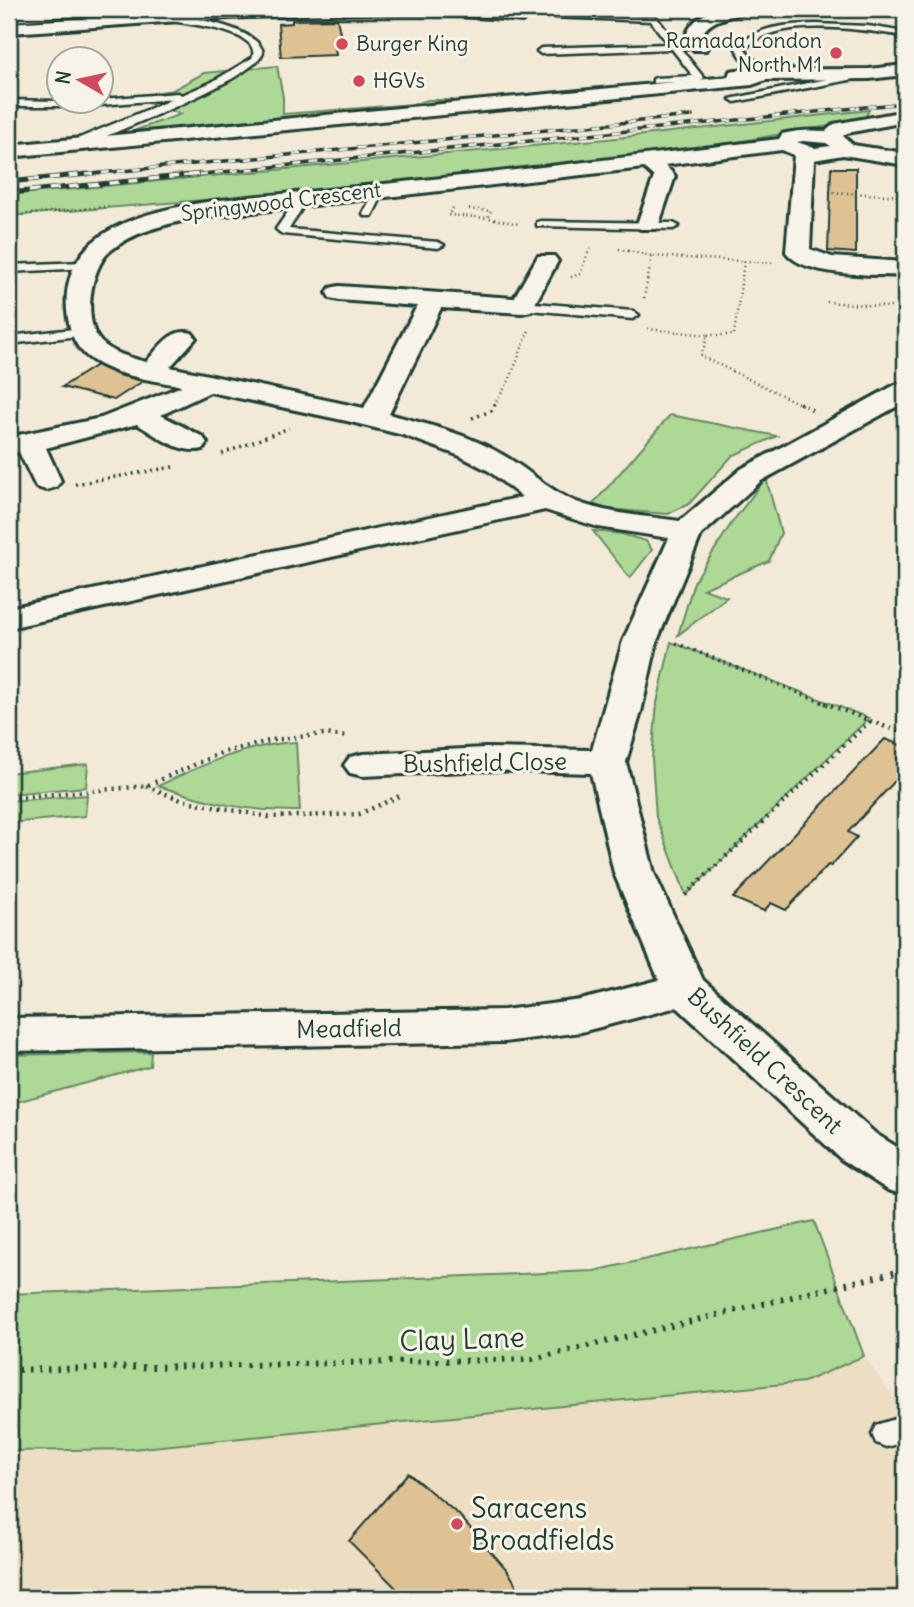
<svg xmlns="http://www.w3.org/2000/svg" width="914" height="1607" font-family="Delius,sans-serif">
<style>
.built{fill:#ecddc3}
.green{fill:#add895;stroke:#668a64;stroke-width:2}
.building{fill:#dfc293;stroke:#1f3d34;stroke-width:2}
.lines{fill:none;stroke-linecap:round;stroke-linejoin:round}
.lane-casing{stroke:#1f3d34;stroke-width:5}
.street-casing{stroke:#1f3d34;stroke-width:6}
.highway-casing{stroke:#1f3d34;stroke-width:6}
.path-far3{stroke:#1f3d34;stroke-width:2.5;stroke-dasharray:1 3.5;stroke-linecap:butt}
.path-far2{stroke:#1f3d34;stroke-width:3.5;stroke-dasharray:2 4.5;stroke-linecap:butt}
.path-far1{stroke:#1f3d34;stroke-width:4.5;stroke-dasharray:2 5;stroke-linecap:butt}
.path{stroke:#1f3d34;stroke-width:6;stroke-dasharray:2.5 7;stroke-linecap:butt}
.lane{fill:#f7f3e8;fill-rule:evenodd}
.street{fill:#f7f3e8;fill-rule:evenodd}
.highway{fill:#f7f3e8;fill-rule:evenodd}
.rail-far1-casing{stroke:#1f3d34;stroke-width:3.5}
.rail-casing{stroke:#1f3d34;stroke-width:5}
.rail-far1{stroke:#f7f3e8;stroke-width:2.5;stroke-dasharray:8;stroke-linecap:butt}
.rail{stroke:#f7f3e8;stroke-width:3.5;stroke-dasharray:10;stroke-linecap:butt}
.poi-dot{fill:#d1495b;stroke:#f7f3e8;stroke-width:2.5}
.labels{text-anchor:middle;stroke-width:6;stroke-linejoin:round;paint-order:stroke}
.far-poi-label{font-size:21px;fill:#1f3d34;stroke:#f7f3e8;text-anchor:start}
.far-street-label{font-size:21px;fill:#1f3d34;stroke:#f7f3e8}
.street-label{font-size:24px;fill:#1f3d34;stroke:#f7f3e8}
.near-street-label{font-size:28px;fill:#1f3d34;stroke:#f7f3e8}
.near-poi-label{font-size:28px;fill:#1f3d34;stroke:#f7f3e8;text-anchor:start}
</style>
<rect width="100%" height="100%" fill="#f2e9d7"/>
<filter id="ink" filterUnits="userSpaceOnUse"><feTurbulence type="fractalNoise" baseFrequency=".0143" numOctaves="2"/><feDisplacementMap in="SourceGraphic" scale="14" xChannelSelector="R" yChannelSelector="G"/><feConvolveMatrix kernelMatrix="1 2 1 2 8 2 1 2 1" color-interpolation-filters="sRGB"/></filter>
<g filter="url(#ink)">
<path class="built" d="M 864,1356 L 905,1413 L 905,1598 L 9,1598 L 9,1451 L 132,1449 L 804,1382 Z"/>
<path class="green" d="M 277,66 L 283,97 L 283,114 L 414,104 L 428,100 L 452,100 L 450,104 L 128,133 L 181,114 L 145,102 L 154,93 L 173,90 L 204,73 Z
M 869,110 L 864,120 L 660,155 L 277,194 L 9,216 L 9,195 L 607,139 Z
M 670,415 L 777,436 L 732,456 L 689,504 L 668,514 L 606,509 L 593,504 Z
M 766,478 L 781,533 L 769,561 L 703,589 L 727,597 L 678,635 L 694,582 L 733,521 Z
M 593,531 L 622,534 L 646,541 L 652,550 L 630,578 Z
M 671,642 L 869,718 L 686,895 L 656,817 L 652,758 L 657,703 Z
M 296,742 L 300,811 C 246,812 209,802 158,786 C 204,764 245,745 296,742 Z
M 88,764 L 86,787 L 9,794 L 9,773 Z
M 87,795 L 85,816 L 9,823 L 9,801 Z
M 151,1052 L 150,1066 L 9,1104 L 9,1055 Z
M 814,1221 L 864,1356 L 804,1382 L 132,1449 L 9,1451 L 9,1294 L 594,1271 Z"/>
<path class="building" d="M 337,19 L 343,46 L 335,46 L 336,55 L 281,57 L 278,24 L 292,23 L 292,20 Z
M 831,168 L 856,168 L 856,253 L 828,251 Z
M 97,365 L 118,375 L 143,381 L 114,400 L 62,387 Z
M 885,739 L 905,747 L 905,770 L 848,832 L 857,837 L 831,866 L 828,865 L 786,910 L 771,903 L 764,911 L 733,898 Z
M 408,1473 L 459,1515 L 508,1571 L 524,1598 L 406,1598 L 349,1541 Z"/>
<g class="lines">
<defs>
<path id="lane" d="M 502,11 L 656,17 L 677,44 L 688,44 L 688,48 L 681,49 L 704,78 L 699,81 L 653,83 L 653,79 L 656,78 L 693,76 L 672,49 L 541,54 L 537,51 L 541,48 L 668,44 L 651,21 L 499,15 Z
M 155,15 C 178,14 259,26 263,53 C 253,79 126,127 95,141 L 74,147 L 69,144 L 70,142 L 173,99 L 89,106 L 9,106 L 9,100 L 102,102 L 102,99 L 178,93 L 182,95 L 212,82 L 252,58 C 265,29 177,23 158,19 Z
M 816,24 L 868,26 L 905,32 L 905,36 C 863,30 776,15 745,49 L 750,57 L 777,72 L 760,79 L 755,76 L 764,72 L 744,61 L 736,49 C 756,25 787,25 816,24 Z
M 862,72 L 865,73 L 865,77 L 735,102 L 730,99 Z
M 376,188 L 385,190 L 372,216 L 364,216 L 363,214 Z
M 303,195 L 308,198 L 289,229 L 438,242 L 444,245 L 438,248 L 282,234 L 276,229 L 299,196 Z
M 541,221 L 673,223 L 679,226 L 673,229 L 537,226 L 537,222 Z
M 84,262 L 90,266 L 88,268 L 9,272 L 9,265 Z
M 522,302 L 633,311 L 639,315 L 633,319 L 518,309 L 516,306 Z
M 83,328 L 89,332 L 87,335 L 9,344 L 9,336 Z
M 905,1416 L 905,1442 L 886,1447 L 876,1443 L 872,1434 L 876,1425 Z"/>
<path id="street" d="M 241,9 L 499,9 L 522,11 L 530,16 L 522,21 C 352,3 179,22 9,33 L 9,23 Z
M 905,65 L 905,75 L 869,79 L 766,80 L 752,85 L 9,157 L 9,145 L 728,77 L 730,71 L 736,70 L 869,69 Z
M 900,112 L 905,114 L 905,122 L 847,133 L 843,136 L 853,145 L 905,153 L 905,165 L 843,155 L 814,160 L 810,249 L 832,257 L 905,262 L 905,276 C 876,274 805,278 786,252 L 794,155 L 782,150 L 665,165 L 675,176 L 659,224 L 656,229 L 640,229 L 637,224 L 654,177 L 644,168 L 191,219 C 163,225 133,232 110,251 C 90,268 82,322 101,342 C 112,353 131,358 146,362 C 159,348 171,327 192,333 L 196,338 L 170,367 L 364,408 L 417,306 L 339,300 L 330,298 L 327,293 L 330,288 L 339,286 L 514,298 L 538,256 L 554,256 L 558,261 L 531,311 L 522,313 L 441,308 L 389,414 C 426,424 468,434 501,454 C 527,468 546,489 574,501 C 607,514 645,516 680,521 L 741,469 L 895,385 L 905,383 L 905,402 L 761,481 L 701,535 L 657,641 L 641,712 L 626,762 L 654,873 L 703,980 L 876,1134 L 905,1152 L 905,1195 L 888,1190 L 842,1160 L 677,1007 L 581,1032 L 504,1042 L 9,1051 L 9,1018 L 504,1010 L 581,1000 L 659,980 L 614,873 L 591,773 L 485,770 L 363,776 L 350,773 L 344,765 L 350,757 L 363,754 L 485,748 L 592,750 L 623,641 L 669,538 L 598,527 L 545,510 L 9,628 L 9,608 L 522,497 L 489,471 L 460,456 L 403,435 L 347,421 L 210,392 L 161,415 L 203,437 L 207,443 L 203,449 C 180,455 156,435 137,424 L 46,448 L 61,481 L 56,487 L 46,490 L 36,487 L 19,452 L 9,453 L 9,437 L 101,418 L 182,386 C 147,378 85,375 72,334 C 61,301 66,266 93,242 C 141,200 255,197 317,191 C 375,185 432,179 490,173 C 587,162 682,151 779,139 L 782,134 C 798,130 810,130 826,131 L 834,124 ZM 803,141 L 826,143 L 831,146 L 815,148 L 797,142 Z"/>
<path id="highway" d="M 41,9 L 112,9 L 104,14 L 9,21 L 9,11 Z
M 720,9 L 750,9 L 748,12 C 731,17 710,18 702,35 L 709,46 L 706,50 L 694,50 L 686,35 C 693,19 704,13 720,9 Z"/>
</defs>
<use href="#lane" class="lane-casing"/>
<use href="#street" class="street-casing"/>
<use href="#highway" class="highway-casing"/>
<path class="path-far3" d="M 829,192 L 905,196
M 453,208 L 448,215 L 488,218
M 469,209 L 491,211 L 488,218 L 519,224
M 9,216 L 112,206
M 619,249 L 652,256
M 571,277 L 580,274 L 591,245
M 644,298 L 652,256 L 775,263
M 827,302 L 890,307 L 905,303
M 648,329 L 708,335 L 701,356 L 802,405
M 708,335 L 734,335 L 744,262
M 494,405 L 509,381 L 529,330"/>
<path class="path-far2" d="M 799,403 L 812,410
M 472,418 L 491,411 L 496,403
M 222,454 L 289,428
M 75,484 L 173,467
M 676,643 L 829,705"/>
<path class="path-far1" d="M 870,721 L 905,734
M 146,786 L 181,800 L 269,817 L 359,814 L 402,795
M 9,798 L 146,786 L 221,753 L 273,740 L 324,734 L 348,737
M 685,895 L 870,721 L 825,703"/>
<path class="path" d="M 9,1370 L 533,1359 L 905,1270"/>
<use href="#lane" class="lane"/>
<use href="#street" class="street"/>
<use href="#highway" class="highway"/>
<defs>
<path id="rail-far1" d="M 70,176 L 692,116
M 183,176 L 905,103"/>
<path id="rail" d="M 9,182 L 88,174
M 9,193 L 201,174"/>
</defs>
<use href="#rail-far1" class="rail-far1-casing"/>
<use href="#rail" class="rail-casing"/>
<use href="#rail-far1" class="rail-far1"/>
<use href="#rail" class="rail"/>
</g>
</g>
<g class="poi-dot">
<circle cx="342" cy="44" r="7"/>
<circle cx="836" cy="53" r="7"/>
<circle cx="359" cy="81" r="7"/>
<circle cx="457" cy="1524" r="7"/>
</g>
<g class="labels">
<g class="far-poi-label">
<text x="822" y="48" text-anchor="end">Ramada London<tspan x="822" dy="24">North M1</tspan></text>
<text x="356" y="51">Burger King</text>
<text x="373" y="88">HGVs</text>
</g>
<g class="far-street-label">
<text transform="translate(281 202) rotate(-7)" y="7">Springwood Crescent</text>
</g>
<g class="street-label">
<text transform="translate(485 763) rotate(-1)" y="8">Bushfield Close</text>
<text transform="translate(349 1029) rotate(-1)" y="8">Meadfield</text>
<text transform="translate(765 1061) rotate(43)" y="8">Bushfield Crescent</text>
</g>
<g class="near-street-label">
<text transform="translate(462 1339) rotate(-2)" y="10">Clay Lane</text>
</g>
<g class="near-poi-label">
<text x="471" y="1518">Saracens<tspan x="471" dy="32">Broadfields</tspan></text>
</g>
</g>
<rect width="914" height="1607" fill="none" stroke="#f7f3e8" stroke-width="35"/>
<rect x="18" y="18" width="879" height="1572" fill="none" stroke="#1f3d34" stroke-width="2.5" filter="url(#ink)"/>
<g transform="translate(80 80) rotate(279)"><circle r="33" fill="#f7f3e8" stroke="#a1aaa0" stroke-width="2"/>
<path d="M0-5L12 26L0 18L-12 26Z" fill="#d1495b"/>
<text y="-10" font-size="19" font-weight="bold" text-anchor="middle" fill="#1f3d34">N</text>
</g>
</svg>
